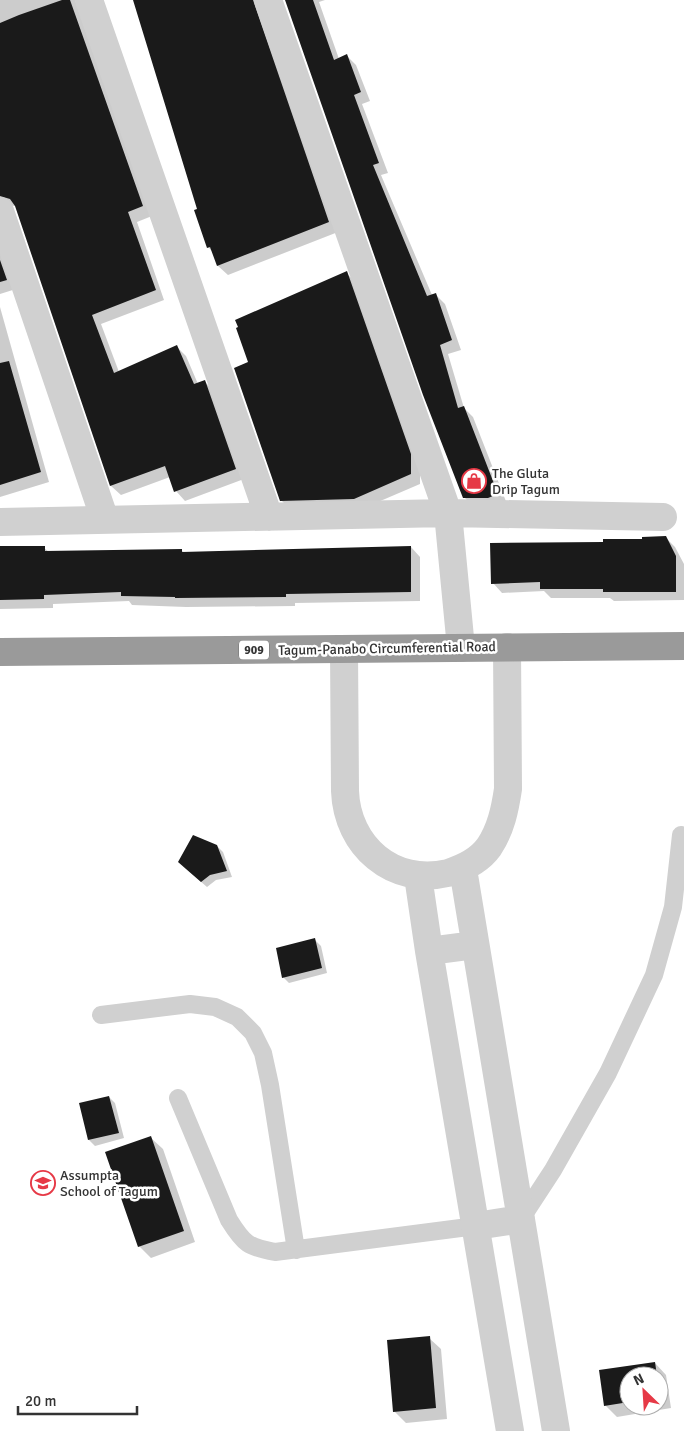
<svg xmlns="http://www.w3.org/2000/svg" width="684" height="1431" font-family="Signika,sans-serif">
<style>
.shadow{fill:#0003;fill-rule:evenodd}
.building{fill:#1a1a1a}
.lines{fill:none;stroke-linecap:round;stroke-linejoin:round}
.lane{stroke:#d0d0d0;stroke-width:18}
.street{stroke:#d0d0d0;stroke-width:28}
.highway{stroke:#9a9a9a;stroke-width:28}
.labels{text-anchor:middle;stroke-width:5;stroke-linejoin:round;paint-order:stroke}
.shield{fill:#fff;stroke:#707070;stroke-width:1}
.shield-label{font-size:12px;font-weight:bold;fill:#333}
.poi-label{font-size:14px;fill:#333;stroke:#fff;text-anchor:start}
.street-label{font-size:14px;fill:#333;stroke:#fff}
</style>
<rect width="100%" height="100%" fill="#fff"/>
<path class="shadow" d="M 0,0 L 75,0 L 152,216 L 137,222 L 164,300 L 101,324 L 119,372 L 177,347 L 186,356 L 198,384 L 204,381 L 214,391 L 244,479 L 185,501 L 176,491 L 170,477 L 121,495 L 111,486 L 16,206 L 5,205 L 0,209 Z
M 134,0 L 265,0 L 338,232 L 228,275 L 218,266 L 214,253 L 208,247 L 199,210 Z
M 286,0 L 325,0 L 319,2 L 339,59 L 347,56 L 356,65 L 370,101 L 362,104 L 388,173 L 381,175 L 432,295 L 435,294 L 445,304 L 461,350 L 448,354 L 464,408 L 473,417 L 507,504 L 474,507 L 464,497 Z
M 0,243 L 16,289 L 0,294 Z
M 346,273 L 356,282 L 420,464 L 420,484 L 364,508 L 291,510 L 281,500 L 250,363 Z
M 0,307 L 49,482 L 0,497 Z
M 666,538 L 675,547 L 684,564 L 684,600 L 614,601 L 610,598 L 551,598 L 544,591 L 502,593 L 493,583 L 604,543 Z
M 411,547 L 420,557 L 420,601 L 295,603 L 295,606 L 186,607 L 132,605 L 129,601 L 53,604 L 53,608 L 0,609 L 0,548 L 44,548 L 49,552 L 181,550 L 185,553 Z
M 217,846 L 223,852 L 232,877 L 216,880 L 207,887 L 185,868 Z
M 315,940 L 321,946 L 327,973 L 289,983 L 283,977 Z
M 109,1097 L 115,1103 L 124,1138 L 95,1146 L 89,1140 Z
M 151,1138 L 163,1149 L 195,1242 L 151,1258 L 139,1246 Z
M 429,1338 L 441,1349 L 447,1419 L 406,1423 L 394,1411 Z
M 655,1363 L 666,1375 L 671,1408 L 617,1417 L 605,1405 L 601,1371 ZM 629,1376 L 659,1376 L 659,1406 L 629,1406 Z"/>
<path class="building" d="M 62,0 L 70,0 L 143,206 L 128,212 L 156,290 L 92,315 L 114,373 L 177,345 L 194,384 L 205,380 L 236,469 L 174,492 L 165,466 L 110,486 L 15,206 L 10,199 L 0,196 L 0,23 L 19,15 Z
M 133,0 L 253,0 L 329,222 L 217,266 L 210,247 L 207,248 L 194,210 L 197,209 Z
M 285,0 L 313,0 L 334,60 L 347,54 L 361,92 L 354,95 L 379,163 L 373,165 L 427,296 L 436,293 L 452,340 L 440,345 L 458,408 L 464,406 L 498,494 L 488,498 L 463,498 L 423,395 Z
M 0,260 L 7,280 L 0,282 Z
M 347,271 L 411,454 L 411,474 L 354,499 L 280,501 L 234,368 L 248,362 L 236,328 L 238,327 L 235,320 Z
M 9,361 L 41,472 L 0,485 L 0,363 Z
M 666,536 L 676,556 L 676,592 L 603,592 L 603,589 L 540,589 L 540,582 L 491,584 L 490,543 L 603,542 L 603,539 L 642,539 L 642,537 Z
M 0,546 L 45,546 L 45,551 L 182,549 L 182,552 L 411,546 L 411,592 L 286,594 L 286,597 L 175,598 L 175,597 L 121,596 L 121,592 L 44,595 L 44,599 L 0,600 Z
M 193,835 L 217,845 L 227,871 L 210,875 L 201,882 L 178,862 Z
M 315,938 L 322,968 L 282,978 L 276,948 Z
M 109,1096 L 119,1133 L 88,1140 L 79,1103 Z
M 151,1136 L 184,1231 L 138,1247 L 105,1152 Z
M 430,1336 L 436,1408 L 393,1412 L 387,1340 Z
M 655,1362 L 657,1376 L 629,1376 L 629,1402 L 604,1406 L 599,1370 Z"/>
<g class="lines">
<path class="lane" d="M 101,1015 L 190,1004 L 215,1007 L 237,1017 L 253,1033 L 263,1053 L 270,1085 L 296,1250
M 178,1098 L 229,1220 C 244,1244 248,1247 275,1252 L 476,1226
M 521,1219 L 553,1170 L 608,1073 L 654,975 L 673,907 L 681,835"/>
<path class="street" d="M 89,0 L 269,517
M 268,0 L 448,513 L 461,648
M 0,211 L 105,520
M 0,522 L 448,513 L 663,517
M 344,649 L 345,791 C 347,846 393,886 448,873 C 464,868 479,861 489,847 C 501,829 505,809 508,789 L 507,647
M 463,869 L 556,1431
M 418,876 L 429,951 L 510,1431
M 429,951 L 475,945
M 476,1226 L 521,1219"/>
<path class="highway" d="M 0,652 L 684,646"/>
</g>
<defs>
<symbol id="shop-ring" viewBox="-11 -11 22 22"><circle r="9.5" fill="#fff" stroke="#e63946" stroke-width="1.5"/><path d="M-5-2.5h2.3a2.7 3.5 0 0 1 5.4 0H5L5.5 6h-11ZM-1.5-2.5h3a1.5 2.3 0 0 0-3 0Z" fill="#e63946"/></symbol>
<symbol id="school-ring" viewBox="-11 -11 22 22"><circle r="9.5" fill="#fff" stroke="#e63946" stroke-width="1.5"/><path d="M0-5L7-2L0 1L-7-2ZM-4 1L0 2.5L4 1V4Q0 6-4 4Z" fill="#e63946"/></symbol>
</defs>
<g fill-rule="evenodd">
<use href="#shop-ring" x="460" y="467" width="28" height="28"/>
<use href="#school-ring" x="29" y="1169" width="28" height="28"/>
</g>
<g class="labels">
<rect class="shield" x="239" y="640.5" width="30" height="19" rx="4"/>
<g class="shield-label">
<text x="254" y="654">909</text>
</g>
<g class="poi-label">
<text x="492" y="478">The Gluta<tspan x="492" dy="16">Drip Tagum</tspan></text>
<text x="60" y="1180">Assumpta<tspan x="60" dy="16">School of Tagum</tspan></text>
</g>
<g class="street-label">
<text transform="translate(387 648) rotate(-1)" y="5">Tagum-Panabo Circumferential Road</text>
</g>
</g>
<g transform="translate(644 1391) rotate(335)"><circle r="24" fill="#ffffff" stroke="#adadad"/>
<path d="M0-4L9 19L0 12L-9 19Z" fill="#e63946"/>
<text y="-8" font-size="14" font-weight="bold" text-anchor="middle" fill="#333333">N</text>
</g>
<path d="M18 1406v8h119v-8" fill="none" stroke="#333333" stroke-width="2.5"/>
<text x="25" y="1406" font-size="15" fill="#333333" stroke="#ffffff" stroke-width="4" paint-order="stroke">20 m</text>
</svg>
